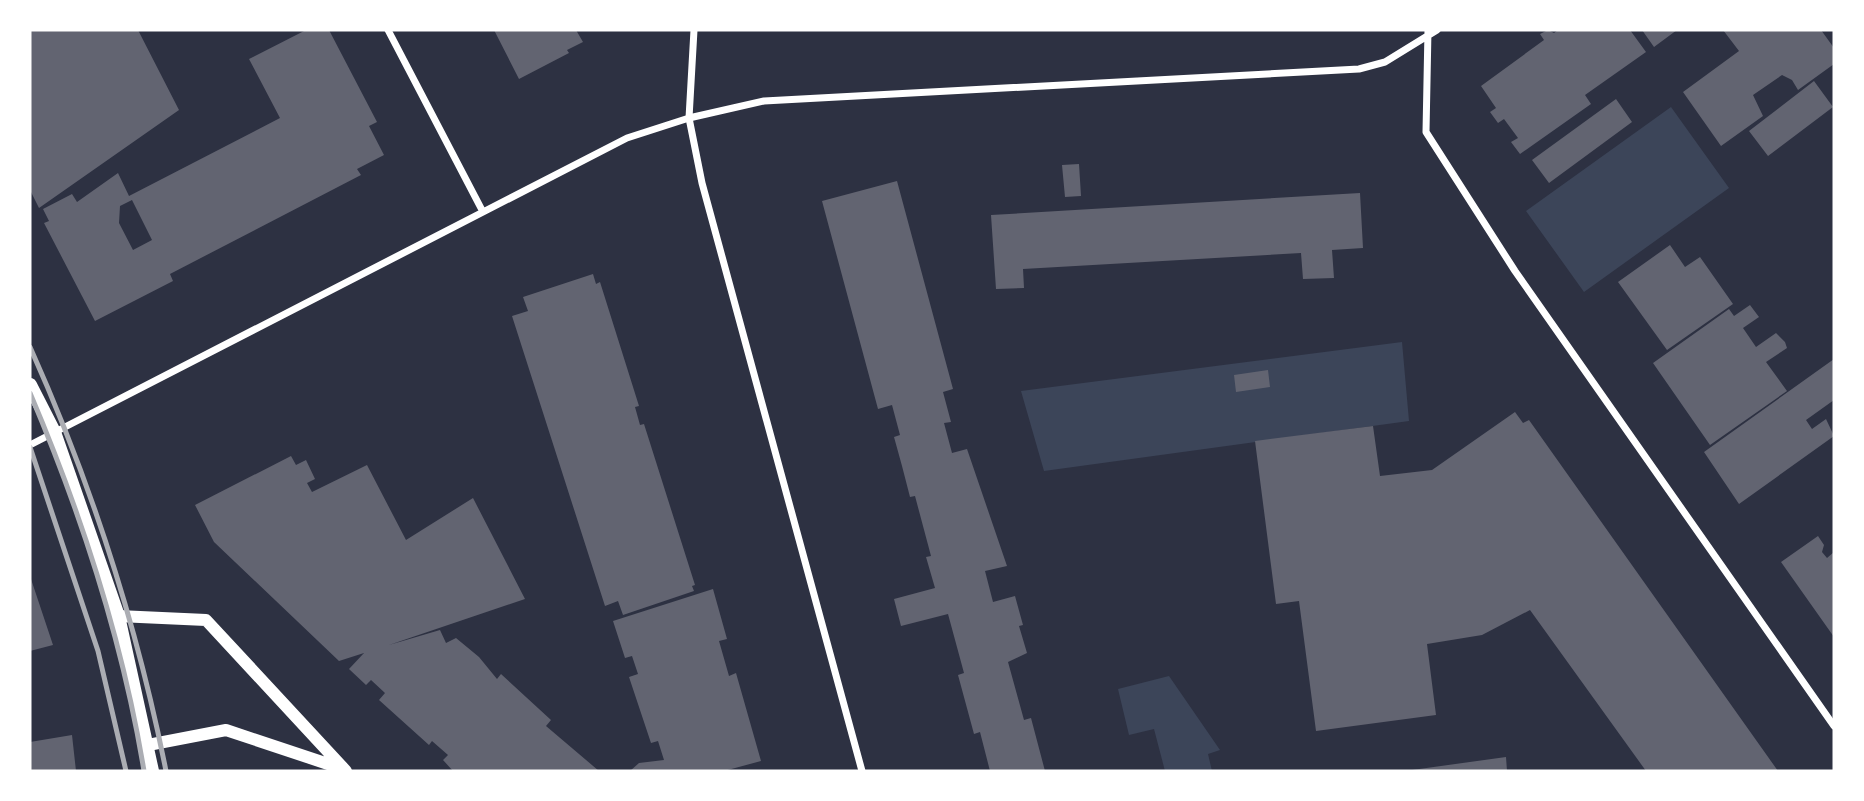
<svg xmlns="http://www.w3.org/2000/svg" width="1864" height="801" font-family="'Asap Condensed',sans-serif">
<style>
.green{fill:#3c4559}
.building{fill:#626471;fill-rule:evenodd}
.lines{fill:none;stroke-linecap:round;stroke-linejoin:round}
.minor{stroke:#fff;stroke-width:7}
.tertiary{stroke:#fff;stroke-width:12}
.secondary{stroke:#fff;stroke-width:14}
.rail{stroke:#abadb3;stroke-width:5}
</style>
<rect width="100%" height="100%" fill="#2d3142"/>
<path class="green" d="M 1671,107 L 1729,188 L 1584,292 L 1526,211 Z
M 1402,342 L 1409,421 L 1044,471 L 1021,391 Z
M 1169,676 L 1220,750 L 1208,754 L 1212,771 L 1165,771 L 1154,729 L 1129,735 L 1118,689 Z"/>
<path class="building" d="M 30,30 L 138,30 L 179,110 L 39,208 L 30,190 Z
M 306,30 L 329,30 L 377,122 L 369,126 L 384,155 L 357,169 L 361,175 L 170,274 L 173,281 L 95,321 L 44,223 L 49,221 L 43,209 L 72,194 L 77,202 L 118,173 L 129,196 L 280,118 L 249,59 ZM 132,200 L 152,240 L 133,250 L 119,223 L 120,206 Z
M 494,30 L 576,30 L 583,42 L 567,50 L 569,53 L 519,79 Z
M 1548,30 L 1554,33 L 1558,30 L 1630,30 L 1646,52 L 1585,95 L 1591,104 L 1520,154 L 1511,142 L 1518,138 L 1504,119 L 1498,123 L 1490,112 L 1496,108 L 1481,86 L 1544,40 L 1540,34 Z
M 1642,30 L 1677,30 L 1654,47 Z
M 1723,30 L 1821,30 L 1834,48 L 1834,64 L 1798,90 L 1792,80 L 1782,75 L 1753,95 L 1763,116 L 1721,146 L 1683,92 L 1739,51 Z
M 1814,81 L 1833,107 L 1768,156 L 1749,131 Z
M 1616,99 L 1632,122 L 1549,183 L 1532,160 Z
M 1079,164 L 1081,196 L 1065,197 L 1062,165 Z
M 897,181 L 953,389 L 943,392 L 951,422 L 944,423 L 952,453 L 967,449 L 1007,566 L 985,571 L 993,602 L 1015,596 L 1023,625 L 1019,626 L 1027,653 L 1008,662 L 1024,720 L 1031,718 L 1045,771 L 990,771 L 980,732 L 974,734 L 958,675 L 964,673 L 948,614 L 901,626 L 894,599 L 935,588 L 926,557 L 931,556 L 915,496 L 910,497 L 902,466 L 894,437 L 900,435 L 892,405 L 878,409 L 822,201 Z
M 1360,193 L 1363,248 L 1332,250 L 1334,278 L 1303,279 L 1301,253 L 1023,269 L 1024,288 L 996,289 L 991,215 Z
M 1670,245 L 1685,267 L 1700,257 L 1733,304 L 1667,350 L 1618,282 Z
M 593,274 L 596,284 L 600,282 L 639,406 L 635,407 L 640,425 L 644,424 L 695,585 L 692,586 L 694,591 L 623,615 L 618,601 L 605,606 L 512,316 L 528,311 L 523,297 Z
M 1750,305 L 1759,317 L 1743,328 L 1756,347 L 1776,333 L 1785,342 L 1787,348 L 1766,362 L 1787,391 L 1710,445 L 1653,363 L 1729,309 L 1734,316 Z
M 1834,359 L 1834,400 L 1806,420 L 1812,429 L 1826,419 L 1834,436 L 1739,504 L 1704,452 Z
M 1268,370 L 1270,387 L 1236,392 L 1234,375 Z
M 1515,412 L 1523,423 L 1529,420 L 1778,771 L 1646,771 L 1530,610 L 1482,635 L 1427,644 L 1436,715 L 1316,731 L 1299,601 L 1276,604 L 1255,441 L 1373,426 L 1380,476 L 1432,470 Z
M 291,456 L 296,465 L 306,460 L 315,479 L 307,483 L 312,492 L 367,465 L 406,540 L 473,498 L 525,599 L 389,645 L 440,630 L 446,643 L 456,638 L 479,657 L 497,679 L 501,674 L 551,720 L 546,726 L 599,771 L 453,771 L 443,760 L 448,755 L 432,741 L 429,745 L 379,700 L 385,693 L 371,680 L 366,685 L 349,669 L 364,653 L 339,661 L 214,542 L 195,505 Z
M 1818,536 L 1824,545 L 1822,552 L 1827,558 L 1834,552 L 1834,637 L 1781,562 Z
M 30,576 L 53,645 L 30,651 Z
M 713,589 L 727,639 L 719,641 L 729,676 L 736,673 L 761,761 L 724,771 L 630,771 L 639,763 L 664,760 L 658,741 L 651,743 L 629,677 L 638,674 L 632,656 L 625,658 L 613,621 Z
M 72,735 L 76,771 L 30,771 L 30,742 Z
M 1506,757 L 1507,771 L 1412,771 L 1412,770 Z"/>
<g class="lines">
<path class="minor" d="M 388,30 L 483,212
M 694,30 L 689,118 L 702,183 L 862,771
M 1428,30 L 1426,132 L 1515,271 L 1834,726
M 30,445 L 627,138 L 689,118 L 764,101 L 1359,69 L 1385,62 L 1437,30"/>
<path class="tertiary" d="M 118,616 L 206,620 L 346,771
M 148,745 L 226,730 L 340,768"/>
<path class="secondary" d="M 30,385 L 54,432 L 118,616 L 152,771"/>
<path class="rail" d="M 30,347 C 91,483 137,625 166,771
M 30,393 C 81,513 123,643 144,771
M 30,447 L 98,651 L 126,771"/>
</g>
<rect width="1864" height="801" fill="none" stroke="#ffffff" stroke-width="63"/>
</svg>
